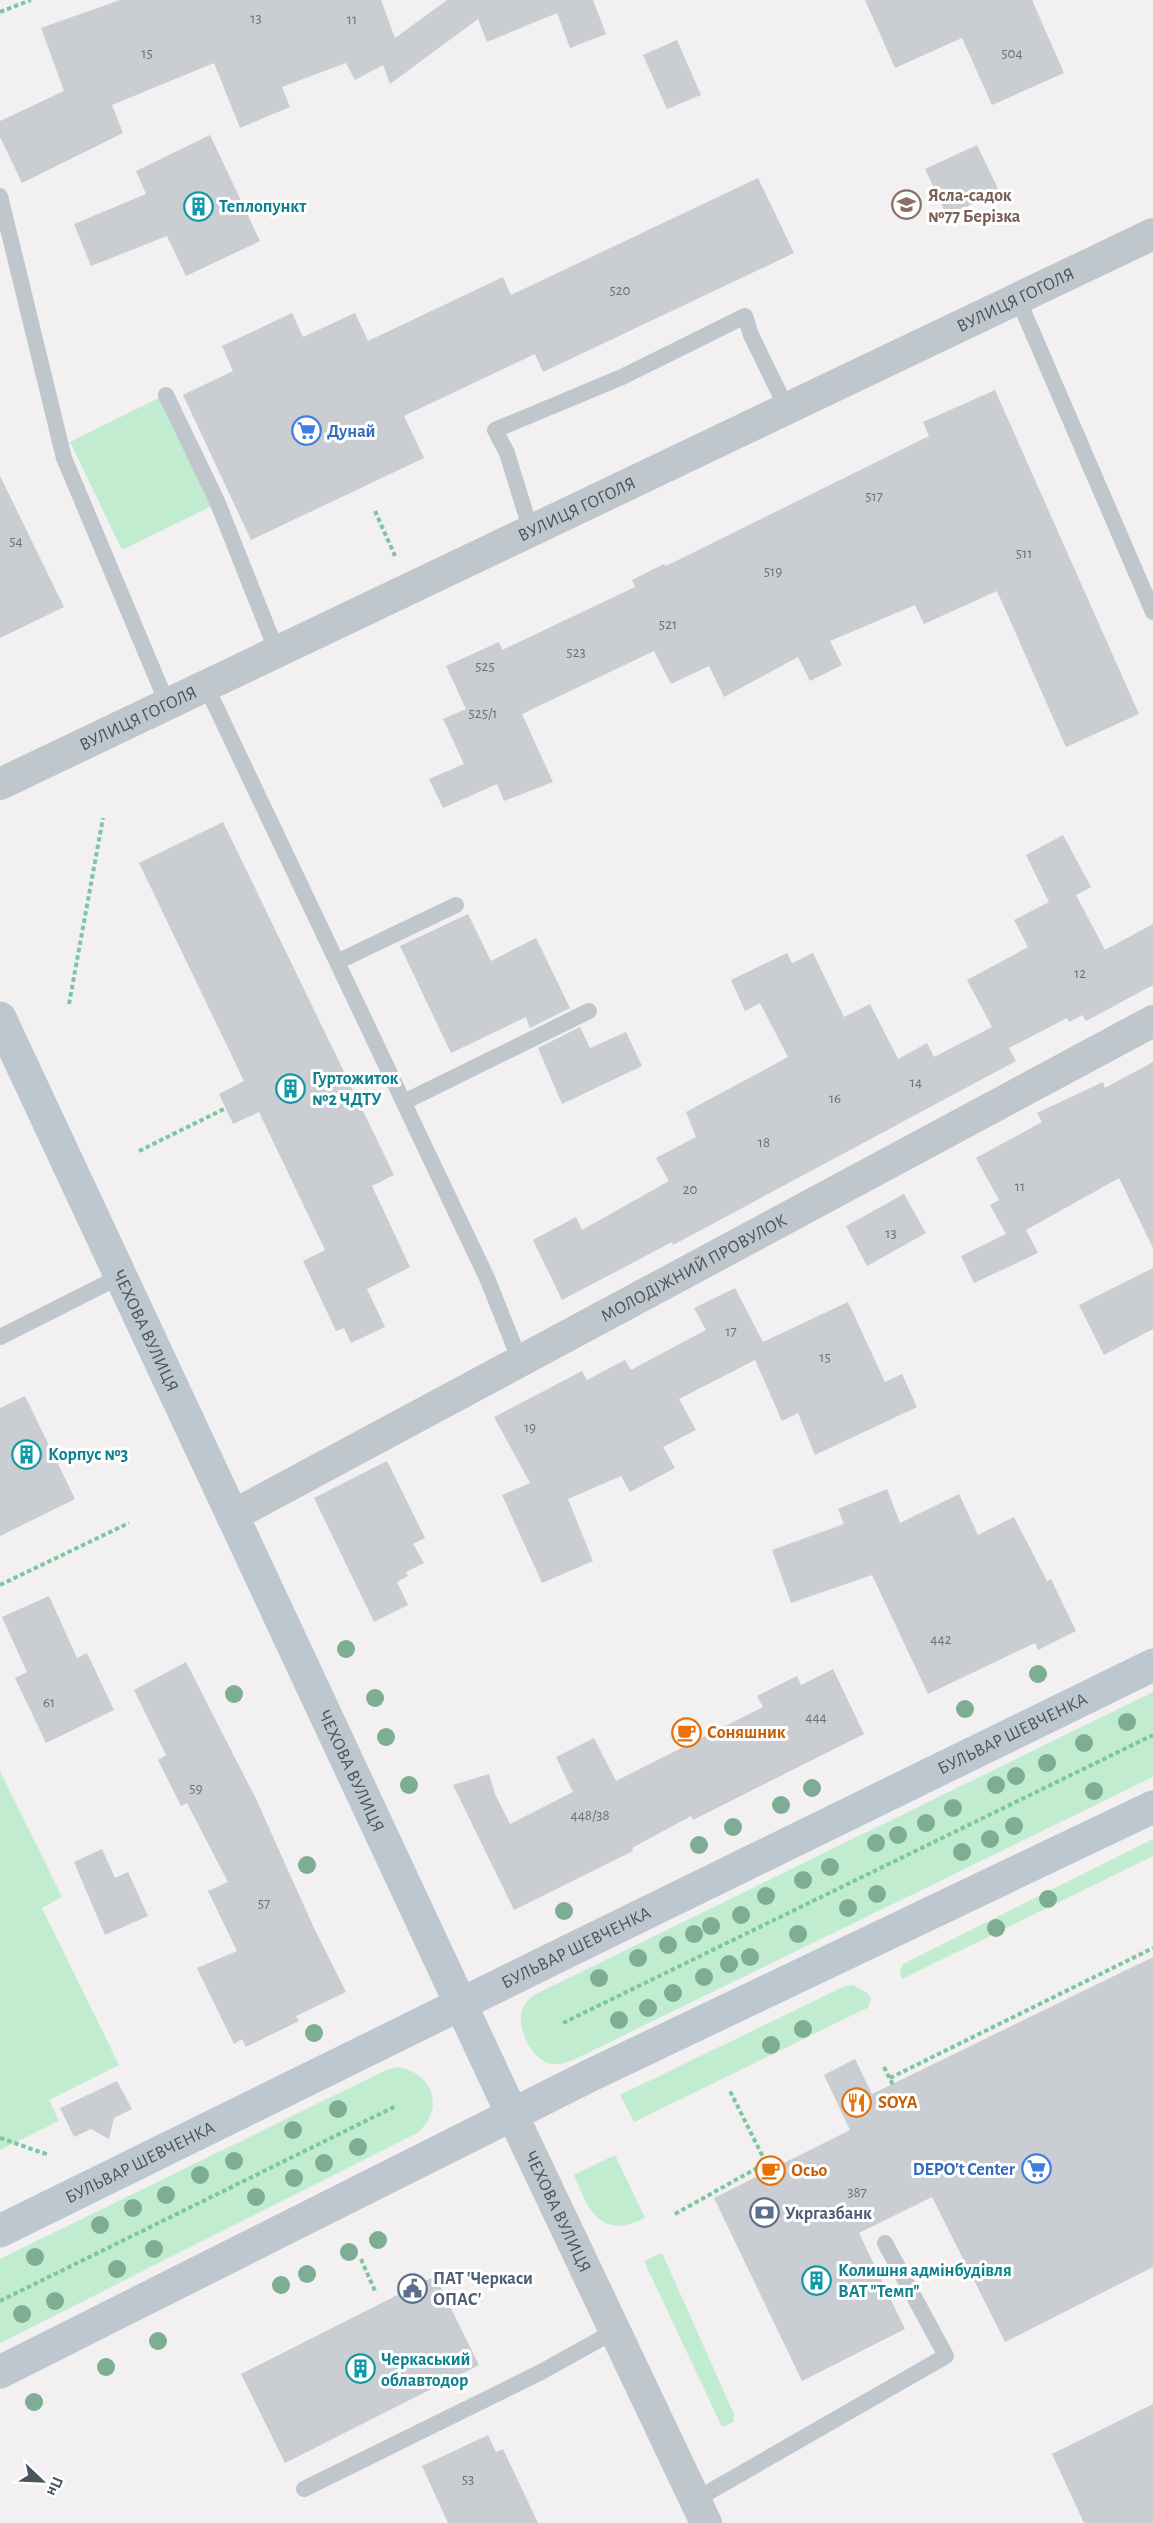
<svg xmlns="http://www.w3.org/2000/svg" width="1153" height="2523" font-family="'Alegreya Sans',sans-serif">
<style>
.green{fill:#c2ecd0}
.building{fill:#cacdd2}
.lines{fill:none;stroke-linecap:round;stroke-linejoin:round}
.path{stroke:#7cc79f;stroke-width:4;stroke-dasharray:4.5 3;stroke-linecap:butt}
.lane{stroke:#bfc7cd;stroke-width:16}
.street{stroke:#bfc7cd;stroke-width:32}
.secondary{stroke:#bdc7d0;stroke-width:33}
.tree{fill:#7dae94}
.labels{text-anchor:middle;stroke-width:6;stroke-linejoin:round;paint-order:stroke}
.number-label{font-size:15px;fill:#69727a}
.education-label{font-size:18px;font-weight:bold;fill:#785e54;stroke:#fff;text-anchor:start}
.culture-label{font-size:18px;font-weight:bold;fill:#0d838f;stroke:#fff;text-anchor:start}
.street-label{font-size:18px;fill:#49545c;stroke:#fff}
.shop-label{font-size:18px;font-weight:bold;fill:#366cbe;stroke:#fff;text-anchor:start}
.food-label{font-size:18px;font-weight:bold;fill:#c56008;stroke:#fff;text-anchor:start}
.service-label{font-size:18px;font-weight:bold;fill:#4e5e75;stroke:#fff;text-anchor:start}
</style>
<rect width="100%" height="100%" fill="#f2f0f0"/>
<path class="green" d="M 165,395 L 218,503 L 122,550 L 70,442 Z
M 1153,1692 L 1153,1777 L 571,2061 C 564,2063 556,2066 548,2063 C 530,2056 517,2028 522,2010 C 525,2002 531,1997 538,1993 Z
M 0,1771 L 62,1897 L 42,1908 L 119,2065 L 49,2100 L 59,2121 L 0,2150 Z
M 1153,1839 L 1153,1856 L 902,1979 L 900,1972 L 903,1964 Z
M 853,1985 L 866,1992 L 871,1998 L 869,2007 L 634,2122 L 620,2095 L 845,1986 Z
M 397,2067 C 433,2072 446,2109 417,2133 L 0,2343 L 0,2259 L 386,2070 Z
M 615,2155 L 645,2218 C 600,2240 589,2211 574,2175 Z
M 662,2253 L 734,2414 L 733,2422 L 722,2427 L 644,2261 Z"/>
<path class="building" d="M 120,0 L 381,0 L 395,38 L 447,0 L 593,0 L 606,34 L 570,48 L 557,13 L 487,42 L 478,19 L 390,84 L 383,65 L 355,80 L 346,63 L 282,87 L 290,107 L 240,128 L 214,63 L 112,105 L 123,133 L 22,183 L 0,137 L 0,121 L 64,91 L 41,28 Z
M 865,0 L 1032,0 L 1064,73 L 992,105 L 962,38 L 895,68 Z
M 677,40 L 701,95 L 667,109 L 643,55 Z
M 210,135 L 260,241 L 186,276 L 167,236 L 91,266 L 74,224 L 146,194 L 136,171 Z
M 977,145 L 999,191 L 947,216 L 925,169 Z
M 758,178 L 794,253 L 543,372 L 535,354 L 404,416 L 424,458 L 251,540 L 183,395 L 233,371 L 222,346 L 292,313 L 303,337 L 355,313 L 368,341 L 503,277 L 511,295 Z
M 995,390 L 1139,714 L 1066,747 L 997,591 L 924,624 L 915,605 L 830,641 L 842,665 L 810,681 L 798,657 L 724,697 L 709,666 L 671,684 L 654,651 L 522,714 L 553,782 L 504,801 L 497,784 L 443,808 L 429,779 L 464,764 L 443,719 L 466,709 L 446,666 L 499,642 L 502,650 L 635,587 L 632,580 L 664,564 L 666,566 L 929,436 L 923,422 Z
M 0,476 L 64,607 L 0,638 Z
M 223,822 L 394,1175 L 372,1186 L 410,1267 L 367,1289 L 385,1327 L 351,1343 L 344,1328 L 336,1331 L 303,1261 L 325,1250 L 259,1112 L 233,1124 L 219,1094 L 244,1081 L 139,863 Z
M 1063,835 L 1091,887 L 1076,895 L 1105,950 L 1153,924 L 1153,985 L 1086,1021 L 1082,1015 L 1069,1022 L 1067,1018 L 1009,1048 L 1016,1061 L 673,1245 L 672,1242 L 562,1300 L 533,1240 L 576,1217 L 582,1230 L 669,1181 L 656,1158 L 696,1137 L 686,1112 L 788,1057 L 760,1003 L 745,1011 L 731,980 L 787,953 L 792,963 L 813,953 L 844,1017 L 870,1004 L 898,1059 L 927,1043 L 934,1057 L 992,1027 L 967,980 L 1028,947 L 1014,920 L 1049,902 L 1026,855 Z
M 468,914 L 491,961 L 536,938 L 570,1008 L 530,1028 L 526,1017 L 451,1053 L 400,946 Z
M 580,1027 L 590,1048 L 626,1032 L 642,1066 L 562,1104 L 538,1048 Z
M 1153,1062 L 1153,1248 L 1119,1178 L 1026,1230 L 1038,1253 L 974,1283 L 961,1256 L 1006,1234 L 990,1205 L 999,1200 L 976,1158 L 1042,1122 L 1037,1113 L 1103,1082 L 1105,1088 Z
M 904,1194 L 926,1233 L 867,1266 L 846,1226 Z
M 1153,1268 L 1153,1329 L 1104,1355 L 1079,1305 Z
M 735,1288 L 763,1342 L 848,1302 L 885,1382 L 902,1374 L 917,1407 L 815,1455 L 798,1413 L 782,1421 L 755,1360 L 679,1399 L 696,1430 L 663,1447 L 675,1468 L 630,1492 L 621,1476 L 568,1499 L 593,1561 L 542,1583 L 502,1495 L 530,1483 L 494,1417 L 582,1371 L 587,1380 L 625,1360 L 631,1370 L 706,1330 L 694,1308 Z
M 25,1396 L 75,1499 L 0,1536 L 0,1408 Z
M 387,1461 L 425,1538 L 413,1544 L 424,1563 L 406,1572 L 408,1576 L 397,1582 L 408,1605 L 374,1622 L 314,1498 Z
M 887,1489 L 900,1523 L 959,1494 L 978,1535 L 1014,1517 L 1047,1581 L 1051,1579 L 1076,1631 L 1038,1650 L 1035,1643 L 928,1694 L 872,1575 L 791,1603 L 772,1550 L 844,1524 L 838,1509 Z
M 49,1596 L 77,1658 L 87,1653 L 114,1710 L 46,1743 L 15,1678 L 27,1672 L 2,1617 Z
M 186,1662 L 257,1801 L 313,1926 L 346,1992 L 296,2016 L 299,2021 L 246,2047 L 242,2039 L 234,2044 L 197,1968 L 237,1951 L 208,1891 L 228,1882 L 187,1803 L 181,1806 L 158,1760 L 166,1755 L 134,1690 Z
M 833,1669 L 864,1734 L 693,1820 L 691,1816 L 632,1848 L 633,1851 L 514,1910 L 453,1785 L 489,1774 L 495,1794 L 510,1824 L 573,1792 L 556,1757 L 594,1738 L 616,1781 L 763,1707 L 757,1696 L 797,1676 L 801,1685 Z
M 102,1849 L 115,1878 L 128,1872 L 148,1916 L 105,1935 L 74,1862 Z
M 1153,1957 L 1153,2267 L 1005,2342 L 932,2197 L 859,2233 L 905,2329 L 802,2381 L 714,2198 L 850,2130 L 824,2075 L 855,2059 L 872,2094 Z
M 117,2081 L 132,2109 L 114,2118 L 109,2139 L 91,2129 L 74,2137 L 60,2108 Z
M 435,2276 L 479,2365 L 285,2463 L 241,2374 Z
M 1153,2404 L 1153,2523 L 1084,2523 L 1052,2454 Z
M 488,2435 L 496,2452 L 503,2449 L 538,2523 L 448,2523 L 422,2466 Z"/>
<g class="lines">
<path class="path" d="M 0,12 L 31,0
M 375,511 L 395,556
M 69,1004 L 103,818
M 139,1151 L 226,1108
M 0,1585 L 129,1523
M 563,2023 L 1153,1735
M 884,2067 L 893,2085
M 890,2078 L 1153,1948
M 0,2138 L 49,2155
M 675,2214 L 766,2163 L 730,2091
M 361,2259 L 375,2291
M 0,2301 L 396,2106"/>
<path class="lane" d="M 0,196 L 64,458 L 167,703
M 1018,299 L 1153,612
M 166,395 L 217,501 L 277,652
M 531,531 L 507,453 L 495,430 L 622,377 L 745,316 L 751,335 L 787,409
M 206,686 L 487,1278 L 520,1361
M 337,962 L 456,905
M 404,1102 L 589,1011
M 0,1337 L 121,1276
M 304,2489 L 541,2372 L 615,2331
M 695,2500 L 946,2356 L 885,2243"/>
<g class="street">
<path id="s1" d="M 0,784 L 1153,234"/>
<path id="s2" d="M 232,1516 L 1153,1021"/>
<path id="s3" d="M 512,2114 L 706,2523"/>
</g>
<g class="secondary">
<path id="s4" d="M 0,1018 L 512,2114"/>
<path id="s5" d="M 0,2231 C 384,2042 768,1852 1153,1665"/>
<path d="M 0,2372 L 589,2076 L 1153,1807"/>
</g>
</g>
<g class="tree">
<circle cx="346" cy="1649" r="9"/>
<circle cx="1038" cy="1674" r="9"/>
<circle cx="234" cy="1694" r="9"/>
<circle cx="375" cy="1698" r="9"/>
<circle cx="965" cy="1709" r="9"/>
<circle cx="1127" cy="1722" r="9"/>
<circle cx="386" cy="1737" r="9"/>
<circle cx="1084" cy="1743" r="9"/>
<circle cx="1047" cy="1763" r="9"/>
<circle cx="1016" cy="1776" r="9"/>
<circle cx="409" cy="1785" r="9"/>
<circle cx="996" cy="1785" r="9"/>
<circle cx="812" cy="1788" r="9"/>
<circle cx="1094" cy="1791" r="9"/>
<circle cx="781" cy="1805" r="9"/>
<circle cx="953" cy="1808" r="9"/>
<circle cx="926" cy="1823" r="9"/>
<circle cx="1014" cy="1826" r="9"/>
<circle cx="733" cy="1827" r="9"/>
<circle cx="898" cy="1835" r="9"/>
<circle cx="990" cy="1839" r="9"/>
<circle cx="876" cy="1843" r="9"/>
<circle cx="699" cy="1845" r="9"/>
<circle cx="962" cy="1852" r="9"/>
<circle cx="307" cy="1865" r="9"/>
<circle cx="830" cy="1867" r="9"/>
<circle cx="803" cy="1880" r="9"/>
<circle cx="877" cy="1894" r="9"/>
<circle cx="766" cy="1896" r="9"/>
<circle cx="1048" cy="1899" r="9"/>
<circle cx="848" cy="1908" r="9"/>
<circle cx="564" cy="1911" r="9"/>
<circle cx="741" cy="1915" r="9"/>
<circle cx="711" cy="1926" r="9"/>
<circle cx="996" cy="1928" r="9"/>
<circle cx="694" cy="1934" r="9"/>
<circle cx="798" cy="1934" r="9"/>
<circle cx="668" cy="1945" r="9"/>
<circle cx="750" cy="1957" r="9"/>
<circle cx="638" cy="1958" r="9"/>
<circle cx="729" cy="1964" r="9"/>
<circle cx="704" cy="1977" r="9"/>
<circle cx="599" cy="1978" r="9"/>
<circle cx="673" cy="1993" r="9"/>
<circle cx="648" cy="2008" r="9"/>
<circle cx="619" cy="2020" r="9"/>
<circle cx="803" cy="2029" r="9"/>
<circle cx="314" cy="2033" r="9"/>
<circle cx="771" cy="2045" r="9"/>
<circle cx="338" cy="2109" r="9"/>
<circle cx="293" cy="2130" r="9"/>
<circle cx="358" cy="2147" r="9"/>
<circle cx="234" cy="2161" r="9"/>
<circle cx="324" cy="2163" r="9"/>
<circle cx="200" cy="2175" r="9"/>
<circle cx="294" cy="2178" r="9"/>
<circle cx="166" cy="2195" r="9"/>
<circle cx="256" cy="2197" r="9"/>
<circle cx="133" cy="2208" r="9"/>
<circle cx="100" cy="2225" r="9"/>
<circle cx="378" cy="2240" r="9"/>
<circle cx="154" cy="2249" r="9"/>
<circle cx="349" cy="2252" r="9"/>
<circle cx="35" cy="2257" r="9"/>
<circle cx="117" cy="2269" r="9"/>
<circle cx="307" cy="2274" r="9"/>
<circle cx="281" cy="2285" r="9"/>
<circle cx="55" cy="2301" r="9"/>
<circle cx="22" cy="2314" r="9"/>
<circle cx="158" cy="2341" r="9"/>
<circle cx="106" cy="2367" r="9"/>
<circle cx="34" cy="2402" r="9"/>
</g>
<defs>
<symbol id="school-ring" viewBox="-11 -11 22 22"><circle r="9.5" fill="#fff" stroke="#8d6e63" stroke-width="1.5"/><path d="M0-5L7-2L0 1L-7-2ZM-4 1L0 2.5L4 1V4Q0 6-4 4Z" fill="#8d6e63"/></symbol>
<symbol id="building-ring" viewBox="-11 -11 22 22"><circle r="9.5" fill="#fff" stroke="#0f9aa8" stroke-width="1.5"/><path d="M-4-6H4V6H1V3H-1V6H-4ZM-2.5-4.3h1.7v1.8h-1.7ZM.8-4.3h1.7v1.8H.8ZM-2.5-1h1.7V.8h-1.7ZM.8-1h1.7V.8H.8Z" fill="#0f9aa8"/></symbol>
<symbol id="supermarket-ring" viewBox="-11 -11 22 22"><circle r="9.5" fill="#fff" stroke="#3f7fe0" stroke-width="1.5"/><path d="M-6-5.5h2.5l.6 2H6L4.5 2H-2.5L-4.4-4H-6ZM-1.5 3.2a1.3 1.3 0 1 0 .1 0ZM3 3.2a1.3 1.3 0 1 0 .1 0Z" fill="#3f7fe0"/></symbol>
<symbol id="cafe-ring" viewBox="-11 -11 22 22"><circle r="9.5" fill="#fff" stroke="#e8710a" stroke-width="1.5"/><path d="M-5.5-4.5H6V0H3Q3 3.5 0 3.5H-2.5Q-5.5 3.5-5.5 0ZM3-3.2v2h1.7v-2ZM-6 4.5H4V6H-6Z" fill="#e8710a"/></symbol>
<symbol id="restaurant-ring" viewBox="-11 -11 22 22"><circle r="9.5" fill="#fff" stroke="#e8710a" stroke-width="1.5"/><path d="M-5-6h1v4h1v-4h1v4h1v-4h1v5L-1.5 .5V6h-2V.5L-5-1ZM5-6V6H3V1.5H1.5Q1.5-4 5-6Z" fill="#e8710a"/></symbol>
<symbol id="bank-ring" viewBox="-11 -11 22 22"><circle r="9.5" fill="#fff" stroke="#5c6f8a" stroke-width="1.5"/><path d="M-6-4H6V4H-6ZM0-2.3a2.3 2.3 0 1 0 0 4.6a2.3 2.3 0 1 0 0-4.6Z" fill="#5c6f8a"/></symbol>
<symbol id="civic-ring" viewBox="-11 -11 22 22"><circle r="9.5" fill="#fff" stroke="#5c6f8a" stroke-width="1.5"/><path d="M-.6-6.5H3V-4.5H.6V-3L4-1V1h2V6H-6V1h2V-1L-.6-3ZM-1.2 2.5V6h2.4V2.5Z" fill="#5c6f8a"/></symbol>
</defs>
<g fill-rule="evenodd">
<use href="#school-ring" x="890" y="188" width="33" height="33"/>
<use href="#building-ring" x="182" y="190" width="33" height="33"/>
<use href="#supermarket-ring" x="290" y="414" width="33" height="33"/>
<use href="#building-ring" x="274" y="1072" width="33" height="33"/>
<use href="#building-ring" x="10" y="1438" width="33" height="33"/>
<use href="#cafe-ring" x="670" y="1716" width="33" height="33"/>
<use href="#restaurant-ring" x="840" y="2086" width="33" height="33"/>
<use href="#supermarket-ring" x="1020" y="2152" width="33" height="33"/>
<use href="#cafe-ring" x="754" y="2154" width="33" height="33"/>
<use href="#bank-ring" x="748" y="2196" width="33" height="33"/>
<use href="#building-ring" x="800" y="2264" width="33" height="33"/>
<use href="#civic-ring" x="396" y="2272" width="33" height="33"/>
<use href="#building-ring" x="344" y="2352" width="33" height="33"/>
</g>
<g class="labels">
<g class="number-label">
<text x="256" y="23">13</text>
<text x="352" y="24">11</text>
<text x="147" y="58">15</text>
<text x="1012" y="58">504</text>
<text x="620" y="295">520</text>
<text x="874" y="501">517</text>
<text x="16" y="546">54</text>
<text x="1024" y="558">511</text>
<text x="773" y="576">519</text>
<text x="668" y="629">521</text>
<text x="576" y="657">523</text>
<text x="485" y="671">525</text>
<text x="483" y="718">525/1</text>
<text x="1080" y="978">12</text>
<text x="916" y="1087">14</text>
<text x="835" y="1103">16</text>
<text x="764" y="1147">18</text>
<text x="1020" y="1191">11</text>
<text x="690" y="1194">20</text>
<text x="891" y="1238">13</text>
<text x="731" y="1336">17</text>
<text x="825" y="1362">15</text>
<text x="530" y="1432">19</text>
<text x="941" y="1644">442</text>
<text x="49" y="1707">61</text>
<text x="816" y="1722">444</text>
<text x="196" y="1793">59</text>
<text x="590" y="1820">448/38</text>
<text x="264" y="1908">57</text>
<text x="857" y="2197">387</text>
<text x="468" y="2484">53</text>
</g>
<g class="education-label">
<text x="928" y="201">Ясла-садок<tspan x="928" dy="21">№77 Берізка</tspan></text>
</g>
<g class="culture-label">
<text x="219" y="212">Теплопункт</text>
<text x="312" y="1084">Гуртожиток<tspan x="312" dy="21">№2 ЧДТУ</tspan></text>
<text x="48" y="1460">Корпус №3</text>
<text x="838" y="2276">Колишня адмінбудівля<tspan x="838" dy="21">ВАТ "Темп"</tspan></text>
<text x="381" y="2365">Черкаський<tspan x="381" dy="21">облавтодор</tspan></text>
</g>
<g class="street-label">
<text dy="6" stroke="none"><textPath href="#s1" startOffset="1125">ВУЛИЦЯ ГОГОЛЯ</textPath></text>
<text dy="6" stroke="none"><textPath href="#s1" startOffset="639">ВУЛИЦЯ ГОГОЛЯ</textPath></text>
<text dy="6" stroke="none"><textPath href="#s1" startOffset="153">ВУЛИЦЯ ГОГОЛЯ</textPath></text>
<text dy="6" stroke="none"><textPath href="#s2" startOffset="524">МОЛОДІЖНИЙ ПРОВУЛОК</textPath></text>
<text dy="6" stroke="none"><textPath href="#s4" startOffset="345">ЧЕХОВА ВУЛИЦЯ</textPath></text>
<text dy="6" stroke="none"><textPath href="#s5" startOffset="1128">БУЛЬВАР ШЕВЧЕНКА</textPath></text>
<text dy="6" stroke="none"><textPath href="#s4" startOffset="831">ЧЕХОВА ВУЛИЦЯ</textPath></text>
<text dy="6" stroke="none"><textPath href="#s5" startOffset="642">БУЛЬВАР ШЕВЧЕНКА</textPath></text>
<text dy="6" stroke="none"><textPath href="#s5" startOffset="156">БУЛЬВАР ШЕВЧЕНКА</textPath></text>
<text dy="6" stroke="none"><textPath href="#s3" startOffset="108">ЧЕХОВА ВУЛИЦЯ</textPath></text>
</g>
<g class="shop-label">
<text x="327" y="437">Дунай</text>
<text x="1015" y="2175" text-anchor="end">DEPO't Center</text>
</g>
<g class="food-label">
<text x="707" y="1738">Соняшник</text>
<text x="878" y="2108">SOYA</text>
<text x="791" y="2176">Осьо</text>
</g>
<g class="service-label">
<text x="785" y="2219">Укргазбанк</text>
<text x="433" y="2284">ПАТ 'Черкаси<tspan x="433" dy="21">ОПАС'</tspan></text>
</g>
</g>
<g transform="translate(42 2481) rotate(113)" stroke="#ffffff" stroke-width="4.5" paint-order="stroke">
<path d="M0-4.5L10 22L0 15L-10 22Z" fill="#49545c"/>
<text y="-9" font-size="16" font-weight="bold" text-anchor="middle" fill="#49545c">Пн</text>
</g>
</svg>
